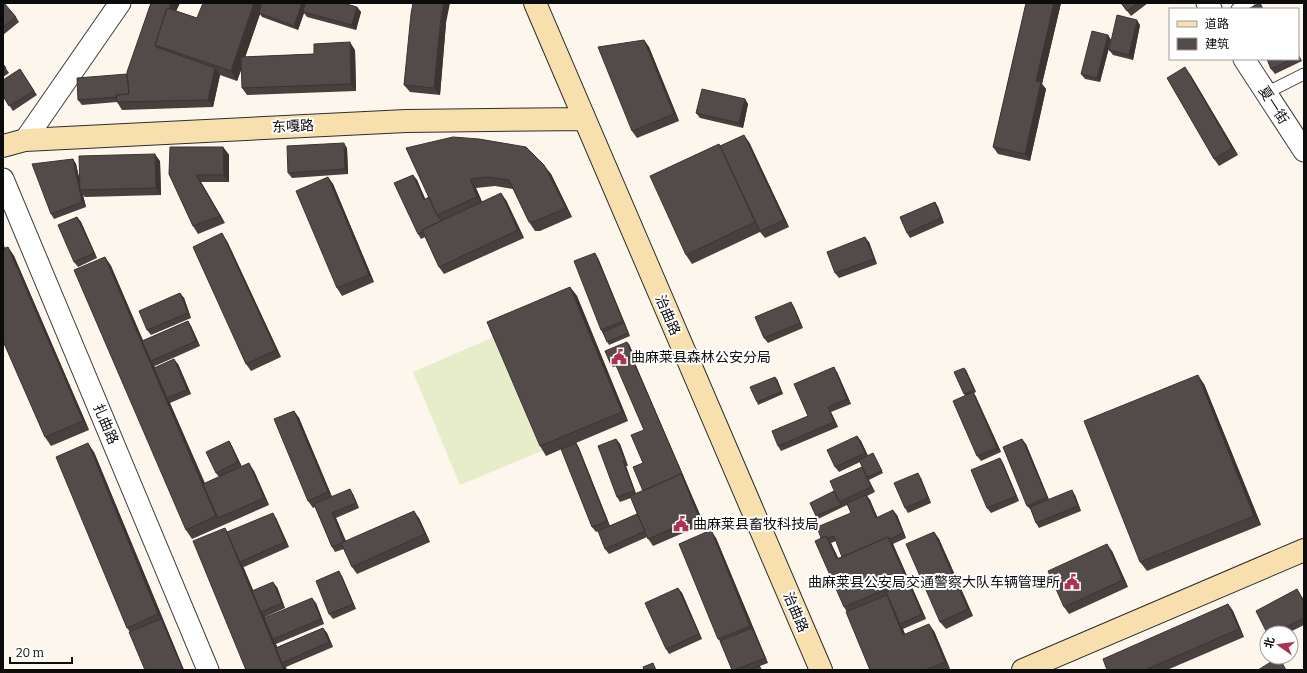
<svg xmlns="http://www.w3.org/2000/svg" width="1307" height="673" font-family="Bitter,'Noto Sans SC',serif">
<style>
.pitch{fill:#e7ecca}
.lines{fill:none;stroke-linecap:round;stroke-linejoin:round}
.lane-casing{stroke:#3f3f3f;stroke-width:13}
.street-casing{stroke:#3f3f3f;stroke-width:23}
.secondary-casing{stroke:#2e2e2e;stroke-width:24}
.lane{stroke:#fff;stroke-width:11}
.street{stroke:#fff;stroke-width:21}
.secondary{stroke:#f7e0ae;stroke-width:22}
.wall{fill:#47403f;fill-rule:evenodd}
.shaded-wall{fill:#3a3433}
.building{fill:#534b49;stroke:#3a3433}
.labels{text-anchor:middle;stroke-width:4;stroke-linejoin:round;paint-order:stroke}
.street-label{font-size:14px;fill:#0c0c0c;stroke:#fff}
.poi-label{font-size:14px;fill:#0c0c0c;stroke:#fff;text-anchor:start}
</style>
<rect width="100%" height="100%" fill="#fdf6ec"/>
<path class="pitch" d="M 496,336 L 544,450 L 460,485 L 413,372 Z"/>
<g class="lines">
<defs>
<path id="lane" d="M 1237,9 L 1249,3
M 1266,93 L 1304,74"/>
<path id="street" d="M 1207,3 L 1211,9
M 1244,59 L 1304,151
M 25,140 L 120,3
M 3,179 L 208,670"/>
<path id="secondary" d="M 535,3 L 821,670
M 3,146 L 25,140 L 406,121 L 584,119
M 1023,670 L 1304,550"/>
</defs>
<use href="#lane" class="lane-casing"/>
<use href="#street" class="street-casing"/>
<use href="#secondary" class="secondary-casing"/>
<use href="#lane" class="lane"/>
<use href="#street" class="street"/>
<use href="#secondary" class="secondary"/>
</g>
<path class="wall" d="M 3,3 L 16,17 L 19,22 L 3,35 Z
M 151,3 L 180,3 L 176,11 L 197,18 L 203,3 L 357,7 L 361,12 L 356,30 L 307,17 L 304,13 L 298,30 L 262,17 L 260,14 L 245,57 L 314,54 L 355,50 L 356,91 L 247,95 L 242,88 L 242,68 L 237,81 L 220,75 L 213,107 L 122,110 L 117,102 L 82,105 L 78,100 L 127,74 Z
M 1026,3 L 1061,3 L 1042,84 L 1046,89 L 1030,161 L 998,154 L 993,147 Z
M 1121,3 L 1148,3 L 1131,16 Z
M 446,23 L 440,95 L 410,92 L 404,85 Z
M 1140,25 L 1133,60 L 1113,55 L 1109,50 Z
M 1108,35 L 1111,40 L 1100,82 L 1085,79 L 1081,74 Z
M 644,40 L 649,47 L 679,121 L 637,138 L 632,131 Z
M 1298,53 L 1302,61 L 1275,74 L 1271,69 L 1267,59 L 1298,59 Z
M 3,64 L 9,73 L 3,77 Z
M 20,69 L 37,95 L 13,111 L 3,96 Z
M 1190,74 L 1238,155 L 1219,166 L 1214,159 Z
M 745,99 L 748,104 L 743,128 L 700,118 L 696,113 Z
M 749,142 L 789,227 L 765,238 L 760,232 L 692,264 L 686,255 L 720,146 Z
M 223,147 L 229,155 L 229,182 L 201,182 L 225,223 L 198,234 L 193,226 L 169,174 Z
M 347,148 L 348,174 L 292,178 L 288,173 Z
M 406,148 L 551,174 L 572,217 L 540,231 L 535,231 L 529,222 L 513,189 L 495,186 L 476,188 L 482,202 L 506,200 L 524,238 L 444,274 L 439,267 L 425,237 L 421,239 L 418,234 L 413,175 L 417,180 L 425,199 L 429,197 Z
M 73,159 L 76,164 L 79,178 L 160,161 L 161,195 L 85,197 L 83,195 L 86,207 L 54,219 L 51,214 Z
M 328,177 L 333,184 L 374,282 L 342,296 L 337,288 Z
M 935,202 L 938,207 L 944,223 L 910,238 L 907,233 Z
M 77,217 L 81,222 L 97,258 L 78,267 L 74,262 Z
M 227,241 L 281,357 L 251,371 L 246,364 Z
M 3,242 L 5,248 L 8,247 L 14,256 L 89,430 L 51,446 L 45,437 L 3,341 Z
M 869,242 L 877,264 L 839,278 L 835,273 Z
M 105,257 L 111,266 L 143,341 L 188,321 L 191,326 L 200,346 L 155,366 L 154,365 L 155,368 L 178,364 L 191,394 L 170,403 L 205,483 L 219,477 L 216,473 L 229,441 L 232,446 L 242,467 L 254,471 L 269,505 L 192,539 L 186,530 Z
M 598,258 L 630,336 L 609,345 L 601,330 Z
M 570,287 L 577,296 L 628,421 L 576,443 L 579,448 L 610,526 L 637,514 L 631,498 L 620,502 L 617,497 L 616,439 L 620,444 L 628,466 L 626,466 L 636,494 L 643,491 L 644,430 L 617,366 L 613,367 L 611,365 L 629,344 L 635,358 L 633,359 L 634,361 L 704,524 L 653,546 L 647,537 L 609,554 L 605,549 L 606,528 L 596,532 L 592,527 L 562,449 L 546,456 L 540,446 Z
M 180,293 L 184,298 L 191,318 L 151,335 L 147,330 Z
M 791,302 L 794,307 L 803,328 L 768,343 L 764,338 Z
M 966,370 L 976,392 L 974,393 L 976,397 L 1001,452 L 981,461 L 977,456 L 965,395 L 964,394 Z
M 837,372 L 851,404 L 831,412 L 838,427 L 781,451 L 778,446 L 808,416 Z
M 777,379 L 783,394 L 758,405 L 757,402 Z
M 1204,384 L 1261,525 L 1147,571 L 1140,562 Z
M 294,411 L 299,418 L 332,497 L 353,494 L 359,508 L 336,518 L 346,541 L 419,518 L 430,542 L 357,574 L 352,567 L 344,549 L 335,552 L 332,547 L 315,507 L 313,508 L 308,501 Z
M 857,436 L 861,441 L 868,456 L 873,453 L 883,473 L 869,480 L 868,479 L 875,492 L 867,496 L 870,500 L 877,517 L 897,515 L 906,538 L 893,544 L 926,619 L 903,629 L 905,634 L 934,631 L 950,669 L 948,670 L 870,670 L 847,612 L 844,607 L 821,538 L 851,513 L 847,505 L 818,519 L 816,516 L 834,491 L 864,470 L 860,462 L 839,472 L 835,467 ZM 836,541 L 842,557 L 838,558 L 831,543 Z
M 1026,444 L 1049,500 L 1075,495 L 1081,511 L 1039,528 L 1036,523 L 1031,510 L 1027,506 Z
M 94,452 L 184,670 L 130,632 L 127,628 Z
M 1000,458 L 1003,463 L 1019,501 L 991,513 L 987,508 Z
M 921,478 L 931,503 L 908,513 L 905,508 Z
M 276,518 L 289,547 L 244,567 L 243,566 L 253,590 L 277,587 L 285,608 L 265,617 L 265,618 L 316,603 L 324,624 L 276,644 L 277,647 L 323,628 L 327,633 L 333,647 L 286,667 L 287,670 L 246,670 L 227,532 Z
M 934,532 L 939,539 L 973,616 L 946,629 L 940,622 Z
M 716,538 L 768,663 L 760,666 L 762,670 L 732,670 L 720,641 L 718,639 Z
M 1112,551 L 1128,587 L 1069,614 L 1064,607 Z
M 342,576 L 356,609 L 333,619 L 329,614 Z
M 678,588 L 682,593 L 702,639 L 669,654 L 666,649 Z
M 1297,589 L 1304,600 L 1304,625 L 1288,633 L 1267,633 Z
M 1228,604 L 1233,611 L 1244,637 L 1167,670 L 1107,670 Z"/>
<path class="shaded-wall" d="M 171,3 L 172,3 L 177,9 L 163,48 L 156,46 Z
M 174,3 L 180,3 L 177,9 L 173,4 Z
M 254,3 L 263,3 L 259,13 L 260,14 L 237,81 L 231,71 Z
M 302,3 L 308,3 L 303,12 L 304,13 L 298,30 L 294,26 Z
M 444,3 L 450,3 L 446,23 L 440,95 L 434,88 L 441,16 Z
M 1054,3 L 1061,3 L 1042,84 L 1046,89 L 1030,161 L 1025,154 L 1036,81 Z
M 357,7 L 361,12 L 356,30 L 352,25 Z
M 1137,20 L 1140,25 L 1133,60 L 1129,55 Z
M 1108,35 L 1111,40 L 1100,82 L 1097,78 Z
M 644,40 L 649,47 L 679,121 L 674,114 Z
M 350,42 L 355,50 L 356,91 L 351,84 Z
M 1185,67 L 1190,74 L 1238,155 L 1232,148 Z
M 215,68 L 220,75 L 213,107 L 208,100 Z
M 745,99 L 748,104 L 743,128 L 739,123 Z
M 744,135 L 749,142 L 789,227 L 784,220 Z
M 344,143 L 347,148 L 348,174 L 345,169 Z
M 223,147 L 229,155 L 229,182 L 224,175 Z
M 155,154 L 160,161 L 161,195 L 156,188 Z
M 73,159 L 76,164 L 82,190 L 80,190 Z
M 544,165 L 551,174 L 572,217 L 566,208 Z
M 196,175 L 201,182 L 225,223 L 220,216 Z
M 413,175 L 417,180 L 428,205 L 424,200 Z
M 328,177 L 333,184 L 374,282 L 369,275 Z
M 470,179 L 476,188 L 484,206 L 477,197 Z
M 80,190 L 83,195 L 86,207 L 82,202 Z
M 501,193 L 506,200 L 524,238 L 518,230 Z
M 935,202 L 938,207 L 944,223 L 941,218 Z
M 77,217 L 81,222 L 97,258 L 94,253 Z
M 222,233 L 227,241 L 281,357 L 276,350 Z
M 865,237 L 869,242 L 877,264 L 874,259 Z
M 8,247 L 14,256 L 89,430 L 83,421 Z
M 595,253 L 598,258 L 630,336 L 623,321 Z
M 105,257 L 111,266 L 152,361 L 151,361 L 154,365 L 168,398 L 167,398 L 170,403 L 219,518 L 218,518 L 216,516 Z
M 570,287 L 577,296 L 628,421 L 622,412 Z
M 180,293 L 184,298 L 191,318 L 188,313 Z
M 791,302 L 794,307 L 803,328 L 800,323 Z
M 188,321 L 191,326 L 200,346 L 196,341 Z
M 627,342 L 629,344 L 635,358 L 633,356 Z
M 631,356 L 634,361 L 704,524 L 699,517 Z
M 174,359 L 178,364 L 191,394 L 187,390 Z
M 834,367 L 837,372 L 851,404 L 847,399 Z
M 964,368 L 966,370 L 976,392 L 974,390 Z
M 1198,375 L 1204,384 L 1261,525 L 1254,516 Z
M 775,377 L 777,379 L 783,394 L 781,392 Z
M 973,392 L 976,397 L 1001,452 L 997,448 Z
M 828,407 L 831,412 L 838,427 L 834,422 Z
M 294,411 L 299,418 L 333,499 L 328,492 Z
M 857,436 L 861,441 L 869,458 L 865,453 Z
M 616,439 L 620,444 L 628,466 L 625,461 Z
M 1022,439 L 1026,444 L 1050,502 L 1047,497 Z
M 229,441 L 232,446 L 242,467 L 238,462 Z
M 88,443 L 94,452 L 184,670 L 183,670 L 161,619 L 158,614 Z
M 576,443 L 579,448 L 610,526 L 607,521 Z
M 1000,458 L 1003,463 L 1019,501 L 1016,496 Z
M 623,461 L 626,466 L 637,496 L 634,491 Z
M 249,463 L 254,471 L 269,505 L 264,498 Z
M 862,467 L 865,472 L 875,492 L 871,487 Z
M 918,473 L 921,478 L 931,503 L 928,498 Z
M 350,489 L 353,494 L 359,508 L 356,503 Z
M 1072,490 L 1075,495 L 1081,511 L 1078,506 Z
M 866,495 L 870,500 L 880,523 L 876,518 Z
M 893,510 L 897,515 L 906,538 L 903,533 Z
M 414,511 L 419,518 L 430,542 L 425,534 Z
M 273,513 L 276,518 L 289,547 L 285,542 Z
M 332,513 L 336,518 L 348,547 L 345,542 Z
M 225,528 L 231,537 L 240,562 L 243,566 L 262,612 L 261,612 L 265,617 L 274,639 L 273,639 L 276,644 L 283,662 L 282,663 L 287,670 L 284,670 Z
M 711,530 L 716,538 L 768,663 L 765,658 L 752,628 L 750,626 Z
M 934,532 L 939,539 L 973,616 L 968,609 Z
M 826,536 L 831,543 L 842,566 L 837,559 Z
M 888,537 L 893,544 L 926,619 L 922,614 Z
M 1107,544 L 1112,551 L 1128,587 L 1123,580 Z
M 339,571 L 342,576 L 356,609 L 353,604 Z
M 273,582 L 277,587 L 285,608 L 282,603 Z
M 678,588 L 682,593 L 702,639 L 699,634 Z
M 887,595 L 892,603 L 900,624 L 903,629 L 908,642 L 903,635 Z
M 312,598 L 316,603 L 324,624 L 321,619 Z
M 1228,604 L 1233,611 L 1244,637 L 1239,629 Z
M 929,624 L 934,631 L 950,669 L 945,662 Z
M 323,628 L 327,633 L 333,647 L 329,642 Z"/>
<path class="building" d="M 3,3 L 4,3 L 16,17 L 3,27 Z
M 151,3 L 171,3 L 169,9 L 167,8 L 155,45 L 156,47 L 215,68 L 208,100 L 117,102 L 116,95 L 129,94 L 127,72 Z
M 203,3 L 254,3 L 231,71 L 155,45 L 167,8 L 197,18 Z
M 262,3 L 302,3 L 294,26 L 259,13 Z
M 305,3 L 343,3 L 357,7 L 352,25 L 303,12 Z
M 413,3 L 444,3 L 441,16 L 434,88 L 404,85 L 411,14 Z
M 1026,3 L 1054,3 L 1036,81 L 1041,82 L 1025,154 L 993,147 Z
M 1121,3 L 1138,3 L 1127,11 Z
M 1260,3 L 1263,9 L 1248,9 Z
M 1117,15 L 1137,20 L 1129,55 L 1109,50 Z
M 1092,31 L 1108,35 L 1097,78 L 1081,74 Z
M 644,40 L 674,114 L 632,131 L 598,47 Z
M 350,42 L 351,84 L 242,88 L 241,57 L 314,54 L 314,44 Z
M 1267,59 L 1292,59 L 1271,69 Z
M 3,64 L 6,68 L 3,70 Z
M 1185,67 L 1232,148 L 1214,159 L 1167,78 Z
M 20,69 L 34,91 L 9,106 L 3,96 L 3,80 Z
M 127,74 L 129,94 L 116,95 L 117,97 L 78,100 L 77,78 Z
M 702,89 L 745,99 L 739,123 L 696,113 Z
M 744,135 L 784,220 L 760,231 L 720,146 Z
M 453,137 L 479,139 L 526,147 L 544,165 L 566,208 L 533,222 L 529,222 L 509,180 L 488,177 L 470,179 L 477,197 L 437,215 L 406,148 Z
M 344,143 L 345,169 L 288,173 L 287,146 Z
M 719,144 L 755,222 L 686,255 L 650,176 Z
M 170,147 L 223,147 L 224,175 L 196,175 L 220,216 L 193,226 L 169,174 Z
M 155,154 L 156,188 L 80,190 L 79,156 Z
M 73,159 L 82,202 L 51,214 L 32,164 Z
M 413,175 L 424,200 L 429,197 L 437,215 L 441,221 L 422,230 L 423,232 L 418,234 L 394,183 Z
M 328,177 L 369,275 L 337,288 L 296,191 Z
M 501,193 L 518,230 L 439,267 L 422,230 Z
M 935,202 L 941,218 L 907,233 L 900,217 Z
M 77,217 L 94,253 L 74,262 L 58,225 Z
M 222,233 L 276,350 L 246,364 L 193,247 Z
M 865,237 L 874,259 L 835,273 L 827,252 Z
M 8,247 L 83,421 L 45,437 L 3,341 L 3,249 Z
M 595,253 L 623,321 L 601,330 L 574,261 Z
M 105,257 L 216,516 L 186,530 L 74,270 Z
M 570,287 L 622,412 L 540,446 L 487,322 Z
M 180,293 L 188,313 L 147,330 L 139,311 Z
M 791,302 L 800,323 L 764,338 L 755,317 Z
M 188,321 L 196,341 L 151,361 L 142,341 Z
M 624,323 L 628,333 L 607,342 L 603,332 Z
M 627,342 L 633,356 L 611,365 L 605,351 Z
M 631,356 L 683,476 L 681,474 L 643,491 L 633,467 L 643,463 L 631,435 L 644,430 L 615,363 Z
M 174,359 L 187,390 L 167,398 L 154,368 Z
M 834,367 L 847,399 L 828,407 L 834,422 L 778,446 L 772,431 L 808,416 L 794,384 Z
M 964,368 L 974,390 L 964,394 L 954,372 Z
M 1198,375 L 1254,516 L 1140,562 L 1084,421 Z
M 775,377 L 781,392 L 757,402 L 750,387 Z
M 973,392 L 997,448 L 977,456 L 953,401 Z
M 294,411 L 328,492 L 308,501 L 274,419 Z
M 857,436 L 865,453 L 835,467 L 827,450 Z
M 616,439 L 625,461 L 623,461 L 634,491 L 617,497 L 598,446 Z
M 1022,439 L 1047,497 L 1027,506 L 1003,447 Z
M 229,441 L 238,462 L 216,473 L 206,452 Z
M 88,443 L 158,614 L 127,628 L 56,457 Z
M 576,443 L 607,521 L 592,527 L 561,449 Z
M 873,453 L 882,471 L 867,477 L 859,460 Z
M 1000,458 L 1016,496 L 987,508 L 971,470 Z
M 249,463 L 264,498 L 218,518 L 203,484 Z
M 862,467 L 871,487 L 839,502 L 830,481 Z
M 918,473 L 928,498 L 905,508 L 894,483 Z
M 681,474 L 699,517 L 648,539 L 630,496 Z
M 350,489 L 356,503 L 332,513 L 344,542 L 332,547 L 314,504 Z
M 1072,490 L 1078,506 L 1036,523 L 1030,507 Z
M 834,491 L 841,505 L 816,516 L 810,503 Z
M 866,495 L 876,518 L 893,510 L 903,533 L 890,539 L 888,537 L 842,557 L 834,536 L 828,538 L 826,536 L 821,538 L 817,527 L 851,513 L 847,503 Z
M 414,511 L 425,534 L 352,567 L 341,543 Z
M 273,513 L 285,542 L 240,562 L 227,532 Z
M 637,514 L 645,531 L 605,549 L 598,531 Z
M 225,528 L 284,670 L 246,670 L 193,541 Z
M 711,530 L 750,626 L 718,639 L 679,544 Z
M 934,532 L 968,609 L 940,622 L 906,544 Z
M 826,536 L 837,559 L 888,537 L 907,580 L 844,607 L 815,541 Z
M 1107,544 L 1123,580 L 1064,607 L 1048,571 Z
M 339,571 L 353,604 L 329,614 L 316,581 Z
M 273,582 L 282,603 L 261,612 L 252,591 Z
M 908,582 L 922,614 L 900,624 L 886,592 Z
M 678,588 L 699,634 L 666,649 L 645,603 Z
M 1297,589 L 1304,602 L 1304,618 L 1275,633 L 1267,633 L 1256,611 Z
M 887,595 L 903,635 L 929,624 L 945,662 L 925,670 L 870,670 L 846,612 Z
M 312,598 L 321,619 L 273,639 L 264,618 Z
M 1228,604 L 1239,629 L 1145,670 L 1107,670 L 1103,659 Z
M 161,619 L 183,670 L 145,670 L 129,632 Z
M 323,628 L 329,642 L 282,663 L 276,648 Z
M 752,628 L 765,658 L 735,670 L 732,670 L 720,641 Z
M 1279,657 L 1286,670 L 1258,670 Z
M 653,663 L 656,670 L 644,670 L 643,667 Z
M 759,666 L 761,670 L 750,670 Z"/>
<defs>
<symbol id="civic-bare" viewBox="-9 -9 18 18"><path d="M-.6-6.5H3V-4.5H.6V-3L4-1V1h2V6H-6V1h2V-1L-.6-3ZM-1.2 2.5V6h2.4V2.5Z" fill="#ad3251" stroke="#fff" stroke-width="2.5" paint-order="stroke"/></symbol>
</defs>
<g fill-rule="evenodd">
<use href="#civic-bare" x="608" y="346" width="22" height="22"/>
<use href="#civic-bare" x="670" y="513" width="22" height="22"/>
<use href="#civic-bare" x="1061" y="571" width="22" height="22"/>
</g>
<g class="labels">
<g class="street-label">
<text transform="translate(1274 105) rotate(57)" y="5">夏一街</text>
<text transform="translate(293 126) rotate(-3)" y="5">东嘎路</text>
<text transform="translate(668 315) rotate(67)" y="5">治曲路</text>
<text transform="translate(106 424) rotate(67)" y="5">扎曲路</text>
<text transform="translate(796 612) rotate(67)" y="5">治曲路</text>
</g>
<g class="poi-label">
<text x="631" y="362">曲麻莱县森林公安分局</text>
<text x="693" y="529">曲麻莱县畜牧科技局</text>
<text x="1060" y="587" text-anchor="end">曲麻莱县公安局交通警察大队车辆管理所</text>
</g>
</g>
<rect width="1307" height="673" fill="none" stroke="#0c0c0c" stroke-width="8"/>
<rect x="1169" y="8" width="130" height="52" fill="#ffffff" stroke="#9e9e9e"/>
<rect x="1177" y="21" width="20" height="6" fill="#f7e0ae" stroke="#9e9e9e"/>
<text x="1205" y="28" font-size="12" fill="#0c0c0c">道路</text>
<rect x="1177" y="38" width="20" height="12" fill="#534b49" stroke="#9e9e9e"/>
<text x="1205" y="48" font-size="12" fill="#0c0c0c">建筑</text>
<g transform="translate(1279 645) rotate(284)"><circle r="19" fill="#ffffff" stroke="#9e9e9e"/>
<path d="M0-3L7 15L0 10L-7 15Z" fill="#ad3251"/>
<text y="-6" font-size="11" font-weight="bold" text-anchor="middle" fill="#0c0c0c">北</text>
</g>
<path d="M10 657v6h62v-6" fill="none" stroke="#0c0c0c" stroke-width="2"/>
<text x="16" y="657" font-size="12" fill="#0c0c0c" stroke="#ffffff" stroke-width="3" paint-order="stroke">20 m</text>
</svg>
